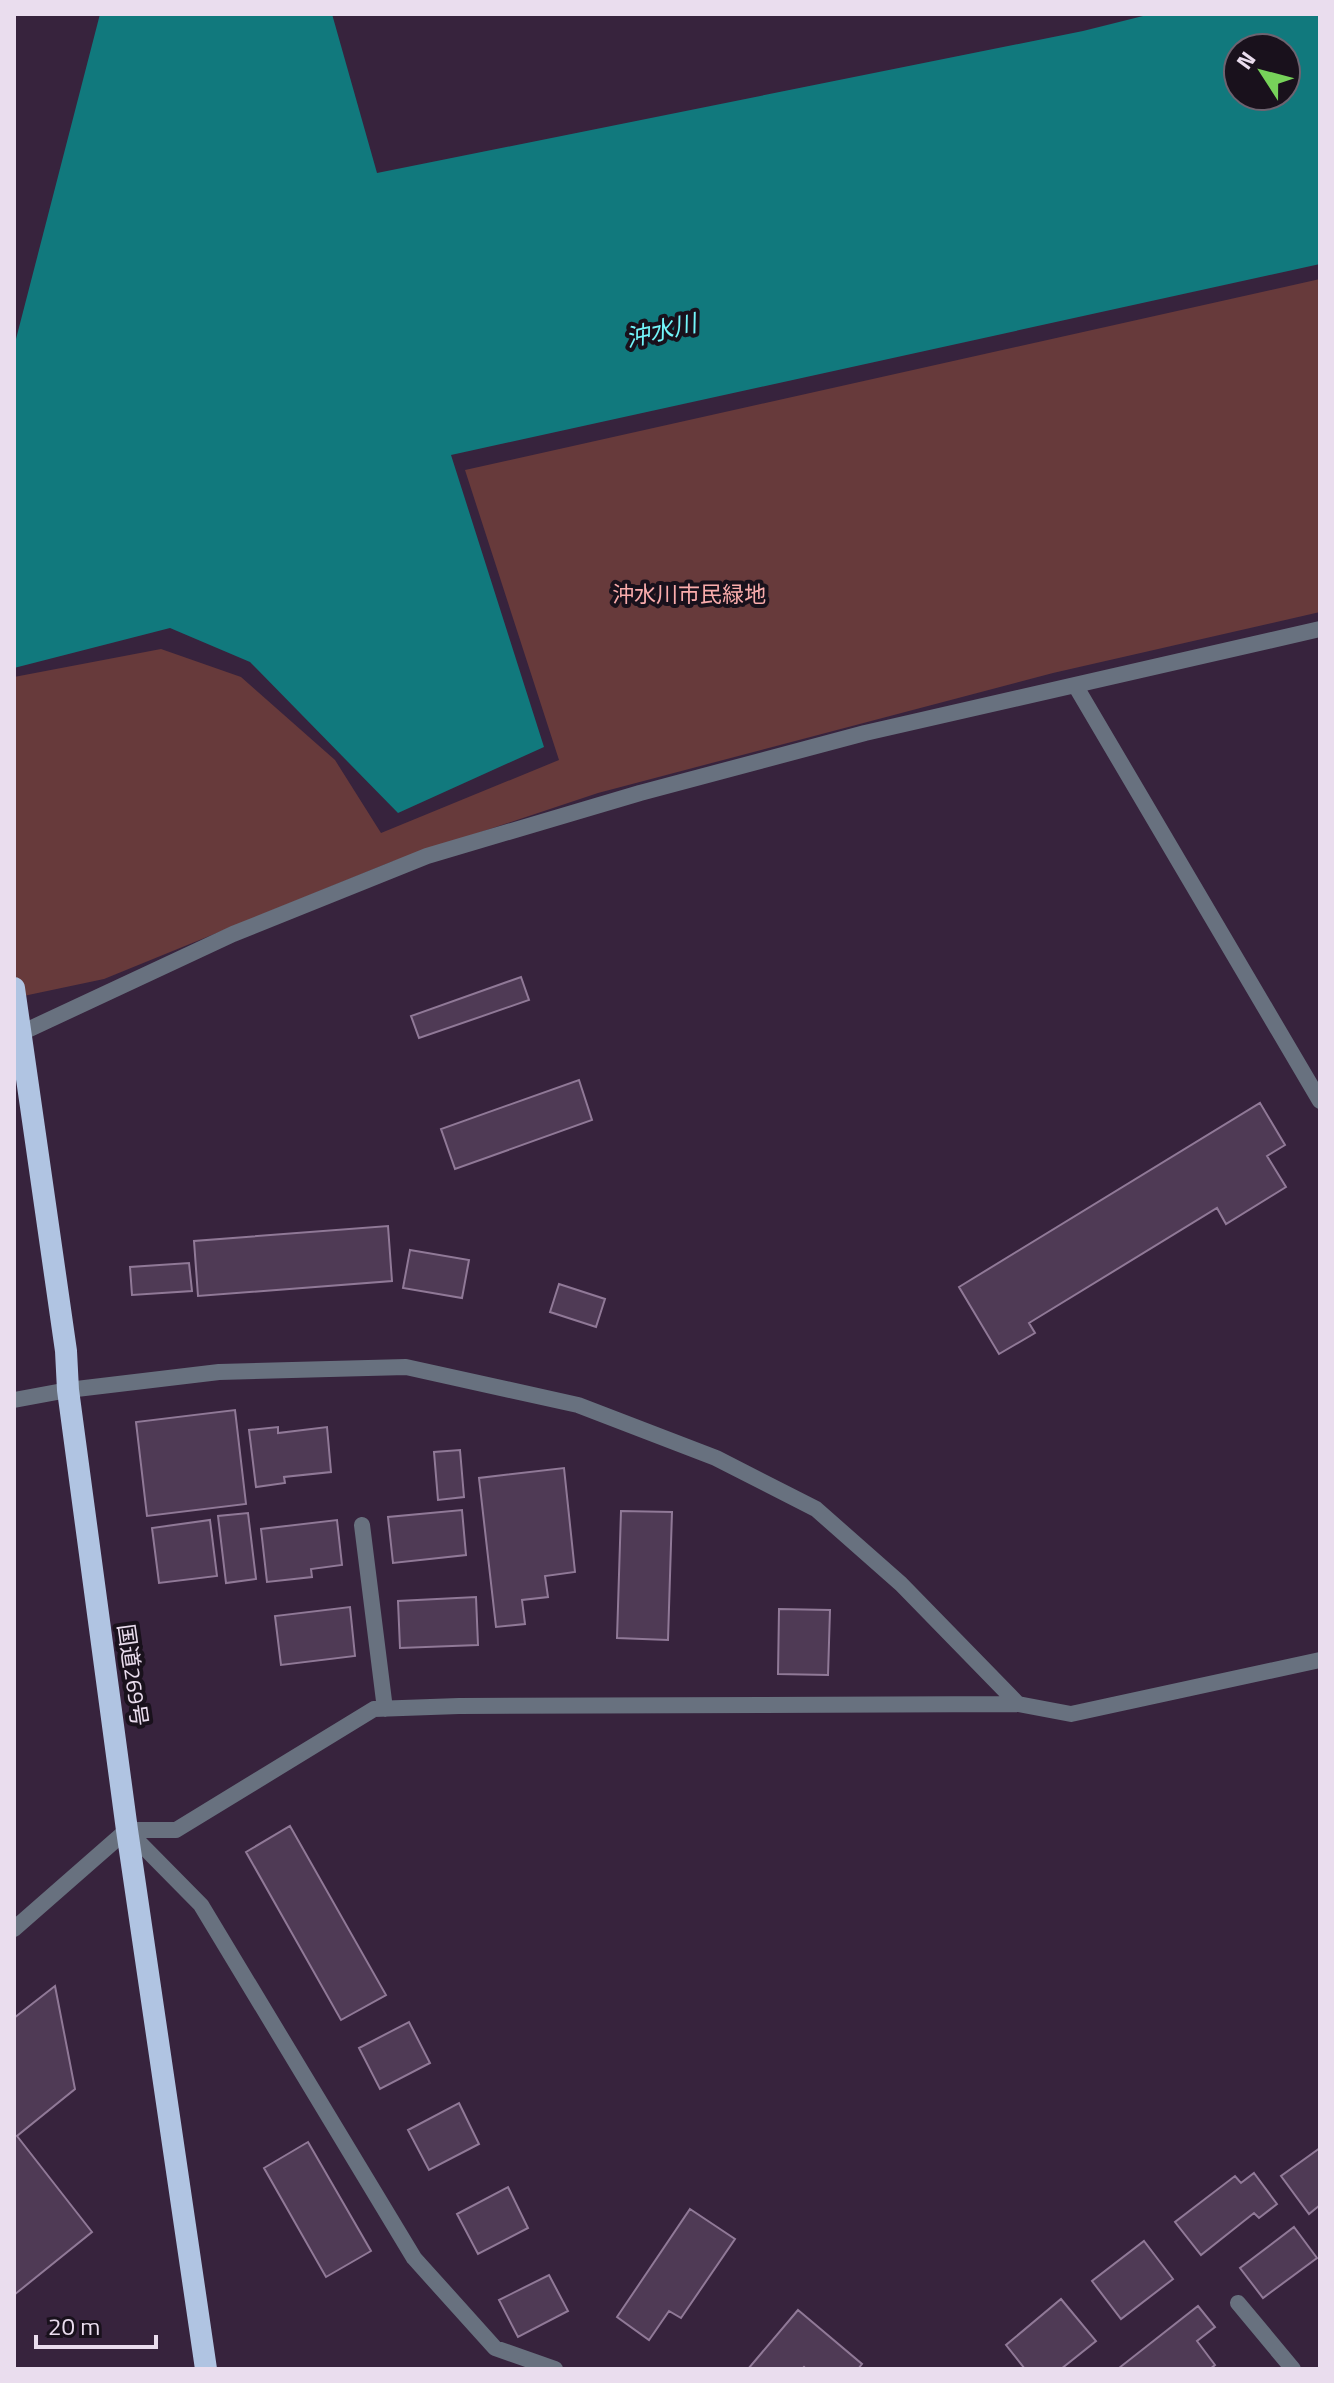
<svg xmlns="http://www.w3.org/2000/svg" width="1334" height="2383" font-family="'Titillium Web','Noto Sans JP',sans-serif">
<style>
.green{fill:#673a3b}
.water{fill:#11797d;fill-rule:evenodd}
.building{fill:#4f3a55;stroke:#907997;stroke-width:2}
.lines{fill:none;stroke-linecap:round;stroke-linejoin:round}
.minor{stroke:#68717f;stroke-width:16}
.trunk{stroke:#b0c4e2;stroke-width:22}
.labels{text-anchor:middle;stroke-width:8;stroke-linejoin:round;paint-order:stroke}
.park-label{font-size:22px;fill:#faacac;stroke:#19111c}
.street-label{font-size:22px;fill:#eaddee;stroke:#19111c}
.water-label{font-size:24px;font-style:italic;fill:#73f6fb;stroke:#19111c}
</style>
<rect width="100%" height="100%" fill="#37233d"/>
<path class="green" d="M 1320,279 L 1320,612 L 1053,673 L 598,793 L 391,862 L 104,979 L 14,998 L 14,677 L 161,649 L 241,677 L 335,760 L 381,833 L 559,760 L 465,470 Z"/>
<path class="water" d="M 100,14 L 332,14 L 377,173 L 1083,31 L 1151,14 L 1320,14 L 1320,264 L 451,455 L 544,747 L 398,813 L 250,662 L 170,628 L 14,668 L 14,340 L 16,339 ZM 1238,48 L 1286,48 L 1286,96 L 1238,96 Z"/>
<path class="building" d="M 521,977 L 529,1000 L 419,1038 L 411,1016 Z
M 579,1080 L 592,1120 L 455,1169 L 441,1129 Z
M 1260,1103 L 1285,1145 L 1267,1156 L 1286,1187 L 1226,1224 L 1217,1208 L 1029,1323 L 1035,1333 L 999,1354 L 959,1287 Z
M 388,1226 L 392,1281 L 198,1296 L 194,1241 Z
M 410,1250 L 469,1260 L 462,1298 L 403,1288 Z
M 189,1263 L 192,1291 L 132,1295 L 130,1267 Z
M 559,1284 L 605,1299 L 596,1327 L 550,1312 Z
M 235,1410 L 246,1504 L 147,1516 L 136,1422 Z
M 278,1427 L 278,1433 L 327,1427 L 331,1472 L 284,1477 L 285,1483 L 256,1487 L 249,1430 Z
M 460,1450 L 464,1497 L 438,1500 L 434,1452 Z
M 564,1468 L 575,1572 L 545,1576 L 548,1597 L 522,1600 L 525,1624 L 496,1627 L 479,1478 Z
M 462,1510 L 466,1555 L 393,1563 L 388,1517 Z
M 621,1511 L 672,1512 L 668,1640 L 617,1638 Z
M 248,1513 L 256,1579 L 226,1583 L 218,1516 Z
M 210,1520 L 217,1576 L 159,1583 L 152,1528 Z
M 337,1520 L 342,1565 L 311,1569 L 312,1577 L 267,1582 L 261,1529 Z
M 476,1597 L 478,1645 L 400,1648 L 398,1601 Z
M 350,1607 L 355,1656 L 281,1665 L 275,1616 Z
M 779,1609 L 830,1610 L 828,1675 L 778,1674 Z
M 290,1826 L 386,1995 L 341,2020 L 246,1852 Z
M 55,1986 L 75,2089 L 17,2136 L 92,2232 L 14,2295 L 14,2018 Z
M 409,2022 L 430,2063 L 380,2089 L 359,2048 Z
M 459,2103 L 479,2144 L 429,2170 L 408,2130 Z
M 308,2142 L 371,2251 L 326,2277 L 264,2168 Z
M 1320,2148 L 1320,2205 L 1309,2214 L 1281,2176 Z
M 1254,2173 L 1277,2204 L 1259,2218 L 1254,2213 L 1201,2255 L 1175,2222 L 1235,2176 L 1241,2183 Z
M 508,2187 L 528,2228 L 478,2254 L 457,2214 Z
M 690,2209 L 735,2239 L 681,2318 L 669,2311 L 649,2340 L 617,2317 Z
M 1294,2227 L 1317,2258 L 1263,2298 L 1240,2268 Z
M 1144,2241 L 1173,2279 L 1121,2319 L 1092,2281 Z
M 549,2275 L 568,2311 L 518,2337 L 499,2300 Z
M 1061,2299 L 1096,2341 L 1061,2369 L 1025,2369 L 1006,2345 Z
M 1198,2306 L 1215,2327 L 1197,2341 L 1215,2365 L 1210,2369 L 1120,2369 L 1119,2368 Z
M 798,2310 L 862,2364 L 858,2369 L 806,2369 L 804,2367 L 802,2369 L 748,2369 Z"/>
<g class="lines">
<path class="minor" d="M 1075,685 L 1320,1101
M 21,1033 L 233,934 L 427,856 L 640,793 L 865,733 L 1320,629
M 14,1400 L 68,1390 L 219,1372 L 406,1367 L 578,1405 L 716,1458 L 816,1509 L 901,1584 L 1018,1704 L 1071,1714 L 1320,1660
M 362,1525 L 385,1709
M 127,1830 L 201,1905 L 414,2258 L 495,2348 L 555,2369
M 14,1929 L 127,1830 L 176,1830 L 374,1709 L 459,1706 L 1018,1704
M 1238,2303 L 1293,2369"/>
<path class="trunk" d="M 14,988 L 66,1351 L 68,1390 L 127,1830 L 206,2369"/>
</g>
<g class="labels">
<g class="park-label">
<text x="689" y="602">沖水川市民緑地</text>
</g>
<g class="street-label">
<text transform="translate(133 1675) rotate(82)" y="8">国道269号</text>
</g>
<g class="water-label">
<text transform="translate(661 331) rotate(-13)" y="8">沖水川</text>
</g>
</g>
<rect width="1334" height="2383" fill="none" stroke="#eaddee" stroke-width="32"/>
<g transform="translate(1262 72) rotate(306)"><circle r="38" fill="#19111c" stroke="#6d6370" stroke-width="2"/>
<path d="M0-6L14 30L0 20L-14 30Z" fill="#77d25a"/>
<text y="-12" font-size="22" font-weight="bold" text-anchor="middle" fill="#eaddee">N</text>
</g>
<path d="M36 2335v12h120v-12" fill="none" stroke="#eaddee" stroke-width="4"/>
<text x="48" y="2335" font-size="24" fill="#eaddee" stroke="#19111c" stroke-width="6" paint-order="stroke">20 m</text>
</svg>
